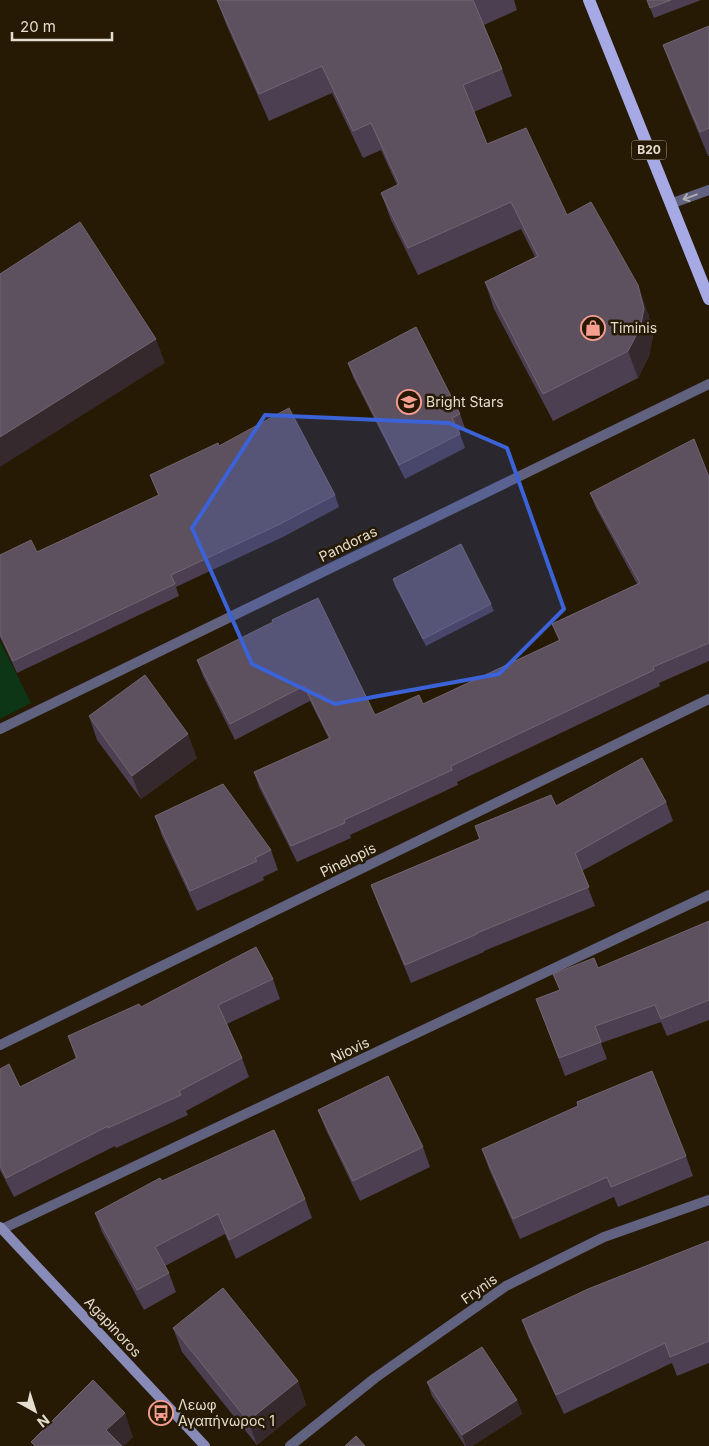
<svg xmlns="http://www.w3.org/2000/svg" width="709" height="1446" font-family="Inter,sans-serif">
<style>
.park{fill:#0c3616}
.lines{fill:none;stroke-linecap:round;stroke-linejoin:round}
.minor{stroke:#61627f;stroke-width:10}
.secondary{stroke:#888ab8;stroke-width:10}
.primary{stroke:#a7a9e5;stroke-width:12}
.wall{fill:#4c3f51}
.shaded-wall{fill:#36292d}
.building{fill:#5d505f;stroke:#726670}
.oneway{stroke:#b0acaf}
.marked{fill:#3b63d7;fill-opacity:0.2;stroke:#3b63d7;stroke-width:4;stroke-linejoin:round}
.labels{text-anchor:middle;stroke-width:5;stroke-linejoin:round;paint-order:stroke}
.shield{fill:#261a04;stroke:#aca292;stroke-width:1}
.shield-label{font-size:12px;font-weight:bold;fill:#e5ddcf}
.poi-label{font-size:14px;fill:#e5ddcf;stroke:#261a04;text-anchor:start}
.street-label{font-size:14px;fill:#e5ddcf;stroke:#261a04}
</style>
<rect width="100%" height="100%" fill="#261a04"/>
<path class="park" d="M 0,641 L 31,703 L 0,719 Z"/>
<g class="lines">
<path class="minor" d="M 670,204 L 709,190
M 0,729 L 709,384
M 0,1045 L 709,699
M 2,1229 L 709,895
M 290,1446 L 375,1378 L 506,1286 L 604,1237 L 709,1200"/>
<path class="secondary" d="M 0,1227 L 205,1446"/>
<path class="primary" d="M 589,0 L 709,299"/>
</g>
<path class="wall" d="M 217,0 L 514,0 L 517,10 L 484,25 L 502,69 L 512,96 L 474,112 L 487,144 L 567,215 L 648,313 L 653,336 L 649,356 L 638,378 L 553,421 L 494,309 L 485,282 L 535,257 L 521,229 L 418,275 L 391,220 L 381,193 L 397,185 L 381,150 L 363,158 L 332,93 L 269,121 L 226,24 Z
M 647,0 L 701,0 L 654,18 Z
M 709,26 L 709,156 L 708,156 L 672,69 L 663,45 Z
M 348,363 L 460,414 L 465,428 L 459,431 L 465,448 L 405,479 L 353,377 Z
M 219,446 L 335,495 L 339,507 L 283,537 L 176,587 L 179,596 L 17,673 L 0,637 L 0,555 L 37,552 L 158,495 L 150,475 Z
M 709,477 L 709,661 L 659,683 L 660,686 L 457,782 L 458,785 L 350,835 L 351,838 L 297,862 L 259,787 L 254,772 L 329,739 L 310,701 L 235,740 L 203,676 L 197,660 L 273,622 L 375,715 L 423,704 L 559,641 L 552,624 L 637,584 L 596,508 L 590,493 Z
M 393,579 L 491,604 L 494,611 L 426,646 L 395,586 Z
M 89,716 L 197,758 L 141,799 L 97,740 Z
M 666,802 L 673,821 L 582,871 L 595,906 L 484,951 L 484,952 L 411,983 L 378,904 L 371,885 L 479,839 L 475,826 L 556,806 Z
M 155,816 L 271,850 L 278,870 L 263,877 L 264,880 L 197,911 L 162,836 Z
M 709,921 L 709,1020 L 667,1036 L 661,1022 L 601,1043 L 607,1059 L 565,1076 L 536,999 L 559,990 L 598,968 Z
M 273,979 L 280,999 L 227,1024 L 242,1058 L 249,1077 L 186,1111 L 188,1115 L 116,1148 L 115,1146 L 14,1197 L 0,1170 L 0,1069 L 20,1087 L 76,1059 L 68,1036 L 141,1007 Z
M 318,1110 L 423,1147 L 430,1167 L 360,1201 L 326,1130 Z
M 482,1149 L 686,1156 L 693,1176 L 618,1207 L 614,1197 L 520,1239 L 489,1169 Z
M 162,1181 L 305,1199 L 312,1218 L 236,1259 L 225,1234 L 165,1266 L 169,1273 L 176,1292 L 144,1310 L 102,1232 L 95,1213 Z
M 709,1241 L 709,1363 L 677,1376 L 672,1363 L 564,1414 L 529,1339 L 522,1320 Z
M 173,1328 L 298,1381 L 306,1405 L 257,1445 L 182,1352 Z
M 427,1382 L 517,1400 L 522,1414 L 472,1446 L 465,1446 L 432,1396 Z"/>
<path class="shaded-wall" d="M 638,285 L 648,313 L 653,336 L 649,356 L 638,378 L 628,351 Z
M 156,339 L 165,363 L 0,467 L 0,437 Z
M 188,734 L 197,758 L 141,799 L 132,776 Z
M 298,1381 L 306,1405 L 257,1445 L 248,1421 Z
M 517,1400 L 522,1414 L 472,1446 L 466,1446 L 462,1435 Z
M 125,1413 L 133,1437 L 124,1446 L 112,1446 L 106,1430 Z"/>
<path class="building" d="M 217,0 L 473,0 L 502,69 L 463,85 L 487,144 L 526,128 L 567,215 L 591,202 L 638,285 L 644,309 L 640,328 L 628,351 L 543,394 L 485,282 L 538,256 L 511,202 L 408,248 L 381,193 L 399,184 L 371,123 L 353,131 L 322,66 L 259,94 Z
M 647,0 L 671,0 L 650,8 Z
M 709,26 L 709,128 L 700,132 L 663,45 Z
M 80,222 L 156,339 L 0,437 L 0,274 Z
M 416,327 L 460,414 L 452,418 L 460,434 L 399,465 L 348,363 Z
M 289,408 L 335,495 L 278,525 L 171,575 L 175,584 L 13,661 L 0,634 L 0,555 L 31,540 L 37,552 L 159,495 L 150,475 L 218,443 L 219,446 Z
M 694,439 L 709,477 L 709,643 L 653,667 L 654,670 L 451,766 L 452,770 L 344,820 L 345,823 L 291,846 L 254,772 L 330,738 L 304,686 L 230,724 L 197,660 L 273,622 L 272,620 L 318,598 L 375,715 L 419,695 L 423,704 L 560,640 L 552,624 L 640,583 L 590,493 Z
M 461,544 L 491,604 L 423,639 L 393,579 Z
M 145,675 L 188,734 L 132,776 L 89,716 Z
M 642,758 L 666,802 L 575,853 L 589,887 L 477,933 L 477,934 L 405,965 L 371,885 L 480,839 L 475,826 L 551,795 L 556,806 Z
M 223,784 L 271,850 L 255,858 L 257,861 L 190,891 L 155,816 Z
M 709,921 L 709,1000 L 661,1019 L 655,1005 L 595,1026 L 601,1042 L 559,1058 L 536,999 L 560,990 L 553,974 L 594,958 L 598,968 Z
M 256,947 L 273,979 L 218,1005 L 242,1058 L 179,1091 L 181,1095 L 108,1128 L 108,1126 L 6,1178 L 0,1165 L 0,1069 L 9,1064 L 20,1087 L 77,1058 L 68,1036 L 139,1004 L 141,1007 Z
M 652,1071 L 686,1156 L 611,1187 L 607,1177 L 513,1219 L 482,1149 L 578,1106 L 577,1102 Z
M 388,1076 L 423,1147 L 353,1181 L 318,1110 Z
M 274,1130 L 305,1199 L 229,1240 L 218,1214 L 155,1247 L 169,1273 L 137,1290 L 95,1213 L 160,1178 L 162,1181 Z
M 709,1241 L 709,1341 L 670,1357 L 665,1343 L 556,1395 L 522,1320 L 588,1289 Z
M 223,1288 L 298,1381 L 248,1421 L 173,1328 Z
M 482,1347 L 517,1400 L 462,1435 L 427,1382 Z
M 93,1380 L 125,1413 L 106,1430 L 122,1446 L 35,1446 L 31,1442 Z
M 356,1436 L 365,1446 L 345,1446 Z"/>
<defs><path id="oneway-shaft" d="M-6 0H5M1.5-3L5.5 0L1.5 3" fill="none" stroke-width="1.6" stroke-linecap="round" stroke-linejoin="round" transform="scale(1.25)"/></defs>
<use class="oneway" href="#oneway-shaft" transform="translate(690 197) rotate(160)"/>
<path class="marked" d="M 265,415 L 449,423 L 507,448 L 564,609 L 499,674 L 335,704 L 252,664 L 192,528 Z"/>
<defs>
<symbol id="shop-ring" viewBox="-11 -11 22 22"><circle r="9.5" fill="#261a04" stroke="#f59d8f" stroke-width="1.5"/><path d="M-5-2.5h2.3a2.7 3.5 0 0 1 5.4 0H5L5.5 6h-11ZM-1.5-2.5h3a1.5 2.3 0 0 0-3 0Z" fill="#f59d8f"/></symbol>
<symbol id="school-ring" viewBox="-11 -11 22 22"><circle r="9.5" fill="#261a04" stroke="#f59d8f" stroke-width="1.5"/><path d="M0-5L7-2L0 1L-7-2ZM-4 1L0 2.5L4 1V4Q0 6-4 4Z" fill="#f59d8f"/></symbol>
<symbol id="bus-ring" viewBox="-11 -11 22 22"><circle r="9.5" fill="#261a04" stroke="#f59d8f" stroke-width="1.5"/><path d="M-5-6H5V4H4V6H2V4H-2V6H-4V4H-5ZM-3.5-4V0h7V-4ZM-3.5 1.2v1.5H-2V1.2ZM2 1.2v1.5H3.5V1.2Z" fill="#f59d8f"/></symbol>
</defs>
<g fill-rule="evenodd">
<use href="#shop-ring" x="579" y="314" width="28" height="28"/>
<use href="#school-ring" x="395" y="388" width="28" height="28"/>
<use href="#bus-ring" x="147" y="1399" width="28" height="28"/>
</g>
<g class="labels">
<rect class="shield" x="631.5" y="140.5" width="35" height="19" rx="4"/>
<g class="shield-label">
<text x="649" y="154">B20</text>
</g>
<g class="poi-label">
<text x="610" y="333">Timinis</text>
<text x="426" y="407">Bright Stars</text>
<text x="178" y="1410">Λεωφ<tspan x="178" dy="16">Αγαπήνωρος 1</tspan></text>
</g>
<g class="street-label">
<text transform="translate(348 544) rotate(-26)" y="5">Pandoras</text>
<text transform="translate(348 860) rotate(-26)" y="5">Pinelopis</text>
<text transform="translate(350 1050) rotate(-25)" y="5">Niovis</text>
<text transform="translate(479 1289) rotate(-35)" y="5">Frynis</text>
<text transform="translate(113 1327) rotate(47)" y="5">Agapinoros</text>
</g>
</g>
<g transform="translate(35 1411) rotate(141)" stroke="#261a04" stroke-width="4" paint-order="stroke">
<path d="M0-4L9 19L0 12L-9 19Z" fill="#e5ddcf"/>
<text y="-8" font-size="14" font-weight="bold" text-anchor="middle" fill="#e5ddcf">N</text>
</g>
<path d="M12 32v8h100v-8" fill="none" stroke="#e5ddcf" stroke-width="2.5"/>
<text x="20" y="32" font-size="15" fill="#e5ddcf" stroke="#261a04" stroke-width="4" paint-order="stroke">20 m</text>
</svg>
